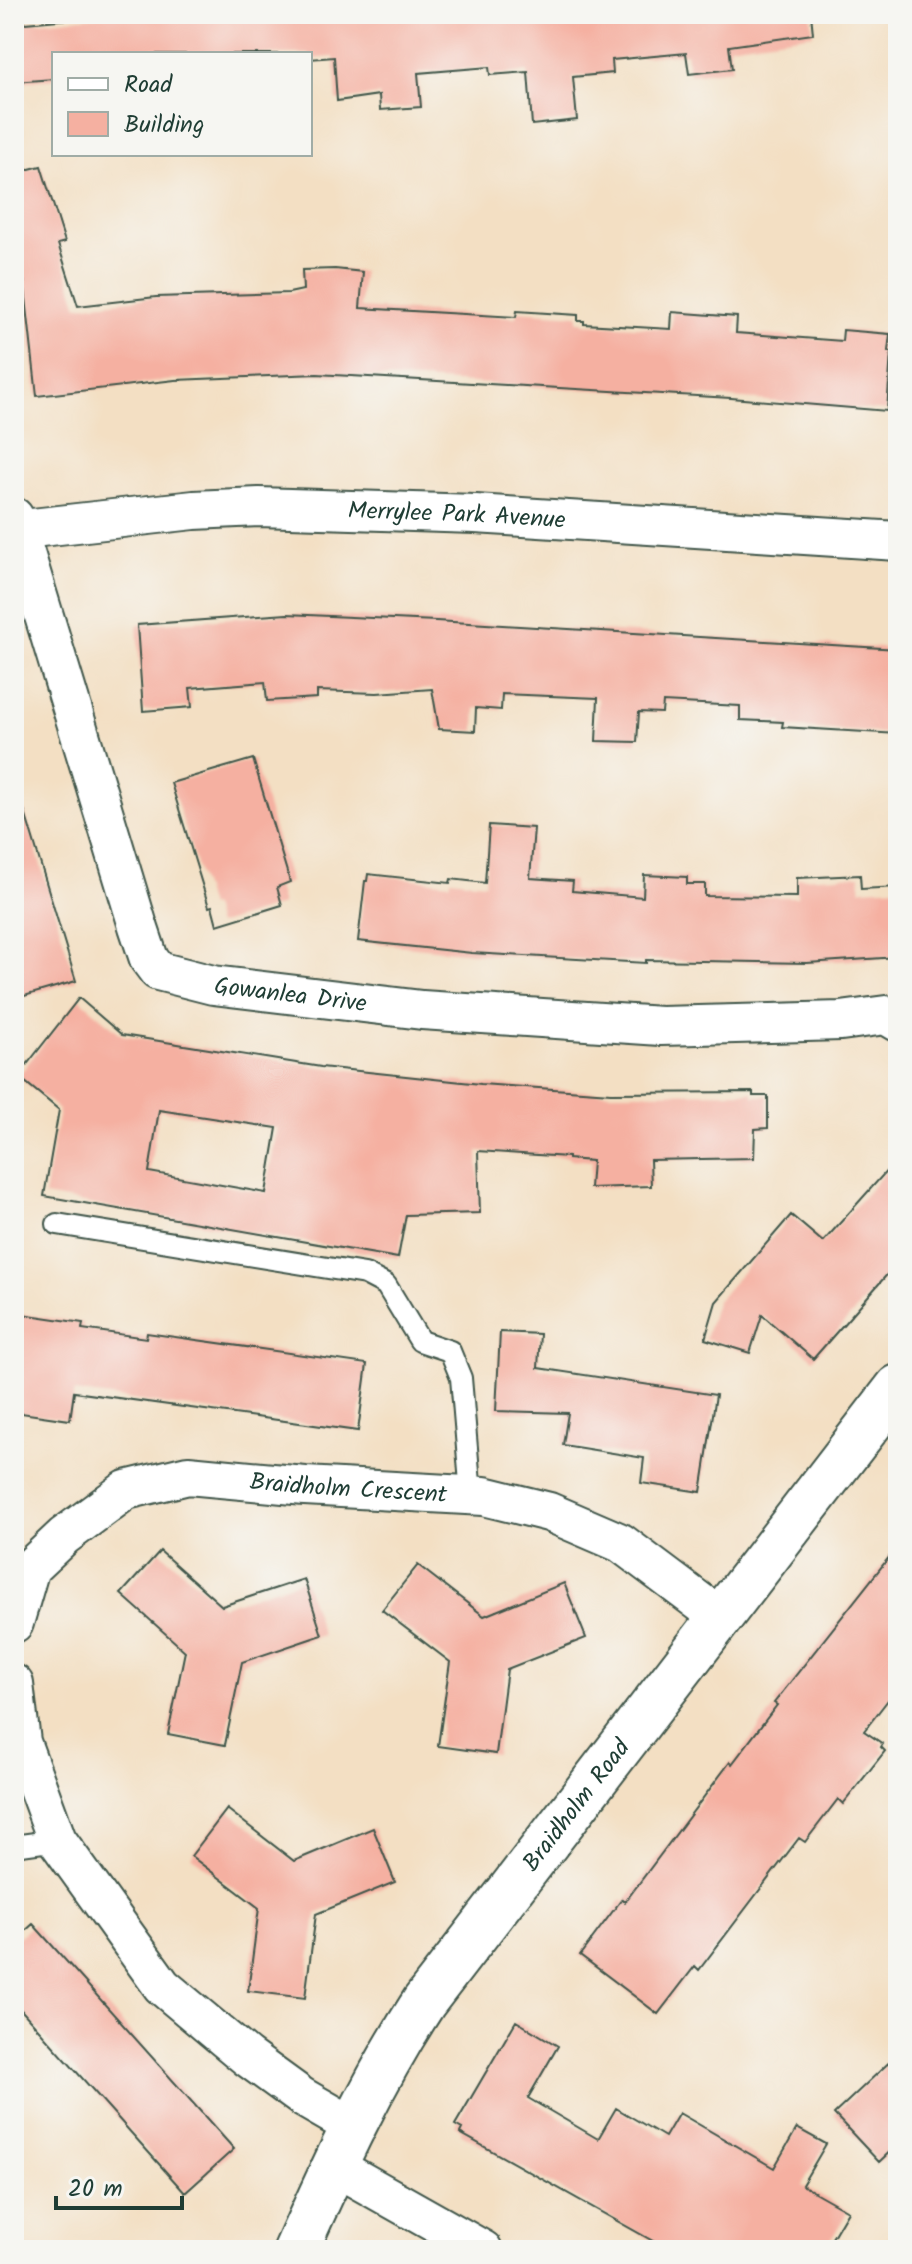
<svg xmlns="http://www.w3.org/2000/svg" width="912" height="2264" font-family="Kalam,sans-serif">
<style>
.building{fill:#f5b0a1;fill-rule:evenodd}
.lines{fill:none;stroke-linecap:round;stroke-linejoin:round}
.lane-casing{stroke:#3f5549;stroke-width:24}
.street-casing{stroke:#3f5549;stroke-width:42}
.secondary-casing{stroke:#3f5549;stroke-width:48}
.path{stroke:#3f5549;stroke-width:5;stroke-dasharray:2 6;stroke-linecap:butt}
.lane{stroke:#fff;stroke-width:20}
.street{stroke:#fff;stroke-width:38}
.secondary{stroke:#fff;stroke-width:44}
.labels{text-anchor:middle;stroke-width:7;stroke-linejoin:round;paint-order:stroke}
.street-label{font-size:24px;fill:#1f3d34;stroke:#f6f6f2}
</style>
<rect width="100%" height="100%" fill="#f6f6f2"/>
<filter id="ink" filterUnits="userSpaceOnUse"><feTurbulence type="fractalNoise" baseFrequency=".0125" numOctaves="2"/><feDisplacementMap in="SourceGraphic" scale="16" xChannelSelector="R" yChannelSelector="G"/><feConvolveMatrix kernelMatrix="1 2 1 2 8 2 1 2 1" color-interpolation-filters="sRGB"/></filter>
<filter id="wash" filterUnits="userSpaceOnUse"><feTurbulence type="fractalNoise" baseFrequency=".006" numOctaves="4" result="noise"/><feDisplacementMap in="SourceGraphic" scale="32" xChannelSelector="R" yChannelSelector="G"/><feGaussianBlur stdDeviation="1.8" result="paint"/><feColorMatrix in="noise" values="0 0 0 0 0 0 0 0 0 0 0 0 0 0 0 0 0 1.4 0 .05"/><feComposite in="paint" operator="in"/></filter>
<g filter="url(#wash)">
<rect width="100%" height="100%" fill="#f3dfc3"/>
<g id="blocks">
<path class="building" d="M 126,14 L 811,14 L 813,34 L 729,46 L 732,69 L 689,74 L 686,53 L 612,60 L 613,73 L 573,77 L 577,120 L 532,125 L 528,72 L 490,75 L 489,67 L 418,73 L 421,107 L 380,110 L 379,95 L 337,101 L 334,57 L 310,59 L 310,54 L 54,54 L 54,79 L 14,82 L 14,24 Z
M 41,166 L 65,242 L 58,244 L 78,306 L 156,297 L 289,293 L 303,290 L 302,270 L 335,269 L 363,272 L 360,308 L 516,317 L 517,311 L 578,315 L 578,321 L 584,321 L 584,324 L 671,329 L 672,312 L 737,317 L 736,333 L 842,341 L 843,330 L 890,334 L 888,351 L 891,352 L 887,411 L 731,398 L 317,374 L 175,380 L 37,396 L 24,280 L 14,283 L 14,173 Z
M 287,614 L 436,621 L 898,649 L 898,734 L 782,727 L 783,722 L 740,720 L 740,706 L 663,702 L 662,713 L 639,712 L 637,742 L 596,741 L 598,698 L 502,694 L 501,710 L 476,708 L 475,731 L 439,729 L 432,689 L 377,693 L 317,691 L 317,698 L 267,701 L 265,682 L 190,688 L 192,707 L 143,711 L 137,625 Z
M 253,759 L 290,882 L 277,887 L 282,905 L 217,925 L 212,906 L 209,907 L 171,783 Z
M 23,806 L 76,981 L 14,999 L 14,807 Z
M 489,825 L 534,828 L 530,878 L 573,881 L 572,891 L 643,897 L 644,875 L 687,877 L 687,884 L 705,884 L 705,896 L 797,897 L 797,878 L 860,875 L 861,889 L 898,887 L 898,957 L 807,963 L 646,960 L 646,963 L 472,953 L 358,941 L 365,881 L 367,881 L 368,874 L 450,883 L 451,879 L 485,883 Z
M 79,998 L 122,1035 L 321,1067 L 481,1084 L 611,1093 L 753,1092 L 753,1096 L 768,1096 L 768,1128 L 755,1129 L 754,1158 L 650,1160 L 651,1186 L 590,1188 L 592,1161 L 568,1159 L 568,1157 L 478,1151 L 480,1213 L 406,1215 L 398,1258 L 44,1196 L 59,1110 L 18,1076 ZM 159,1110 L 277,1128 L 266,1193 L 149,1172 Z
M 898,1158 L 898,1262 L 813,1359 L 762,1315 L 750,1353 L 705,1339 L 716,1302 L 791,1215 L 823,1242 Z
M 22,1314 L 83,1323 L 82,1329 L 146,1338 L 147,1333 L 367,1364 L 358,1431 L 74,1392 L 70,1420 L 14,1412 L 14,1370 Z
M 500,1332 L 540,1334 L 538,1368 L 716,1395 L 701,1492 L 641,1483 L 644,1458 L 563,1445 L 568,1413 L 496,1411 Z
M 898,1546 L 898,1687 L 864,1731 L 883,1744 L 881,1747 L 885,1751 L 843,1804 L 838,1799 L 805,1842 L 799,1838 L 699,1970 L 695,1966 L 658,2014 L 580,1955 L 622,1899 L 625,1902 L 730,1762 L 732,1764 L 777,1705 L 774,1703 Z
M 160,1551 L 222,1606 L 304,1579 L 322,1635 L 242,1662 L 225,1745 L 168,1734 L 185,1651 L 121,1594 Z
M 418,1565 L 484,1616 L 564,1583 L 586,1638 L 507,1669 L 496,1754 L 438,1746 L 450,1662 L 382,1610 Z
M 227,1809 L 294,1861 L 373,1828 L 395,1882 L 316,1914 L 305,1998 L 248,1991 L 259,1908 L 191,1856 Z
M 33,1924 L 234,2149 L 185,2193 L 14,2002 L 14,1941 Z
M 516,2021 L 558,2046 L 528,2098 L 598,2139 L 616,2108 L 665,2137 L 679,2113 L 774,2168 L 797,2128 L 826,2144 L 802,2185 L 848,2211 L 825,2250 L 669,2250 L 460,2133 L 462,2129 L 455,2125 Z
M 898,2054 L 898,2144 L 879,2162 L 834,2114 Z"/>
</g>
</g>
<g filter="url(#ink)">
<use href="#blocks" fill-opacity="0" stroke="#3f5549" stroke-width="2"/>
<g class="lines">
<defs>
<path id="lane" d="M 57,1224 L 365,1274 L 386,1285 L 420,1341 L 450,1351 L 461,1378 L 471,1495
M 14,1846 L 57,1840"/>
<g id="street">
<path id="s1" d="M 14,517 L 138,926 L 149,959 L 158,971 L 213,985 L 422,1010 L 661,1026 L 841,1021 L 886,1015 L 898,1022"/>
<path id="s2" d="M 14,530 L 194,510 L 259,507 L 475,514 L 898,541"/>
<path id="s3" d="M 14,1623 L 30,1568 L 64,1536 L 126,1490 L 188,1475 L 305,1486 L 484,1496 L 549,1512 L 621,1543 L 721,1618"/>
<path d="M 14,1684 L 21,1742 L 57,1840 L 162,1986 L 247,2057 L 302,2097 L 354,2127"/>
<path d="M 334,2166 L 483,2250"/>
</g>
<g id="secondary">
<path id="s4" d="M 296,2250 C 334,2165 373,2080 424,2002 L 898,1387"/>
</g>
</defs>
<use href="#lane" class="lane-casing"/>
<use href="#street" class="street-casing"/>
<use href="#secondary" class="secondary-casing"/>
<path class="path" d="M 896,14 L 898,40"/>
<use href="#lane" class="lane"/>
<use href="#street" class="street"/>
<use href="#secondary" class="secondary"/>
</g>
</g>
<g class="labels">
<g class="street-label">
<text dy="8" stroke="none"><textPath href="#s2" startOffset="444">Merrylee Park Avenue</textPath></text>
<text dy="8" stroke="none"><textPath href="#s1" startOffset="612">Gowanlea Drive</textPath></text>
<text dy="8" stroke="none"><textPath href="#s3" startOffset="406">Braidholm Crescent</textPath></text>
<text dy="8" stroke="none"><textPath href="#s4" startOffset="528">Braidholm Road</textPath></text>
</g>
</g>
<rect width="912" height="2264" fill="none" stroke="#f6f6f2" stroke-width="48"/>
<rect x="52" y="52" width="260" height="104" fill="#f6f6f2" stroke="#a0aca6" stroke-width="2"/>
<rect x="68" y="78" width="40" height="12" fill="#ffffff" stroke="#a0aca6" stroke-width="2"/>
<text x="124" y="92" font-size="24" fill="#1f3d34">Road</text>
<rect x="68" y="112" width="40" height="24" fill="#f5b0a1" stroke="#a0aca6" stroke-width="2"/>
<text x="124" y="132" font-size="24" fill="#1f3d34">Building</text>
<path d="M56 2196v12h126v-12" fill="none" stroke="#1f3d34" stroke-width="4"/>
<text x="68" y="2196" font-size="24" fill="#1f3d34" stroke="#f6f6f2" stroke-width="6" paint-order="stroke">20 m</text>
</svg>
